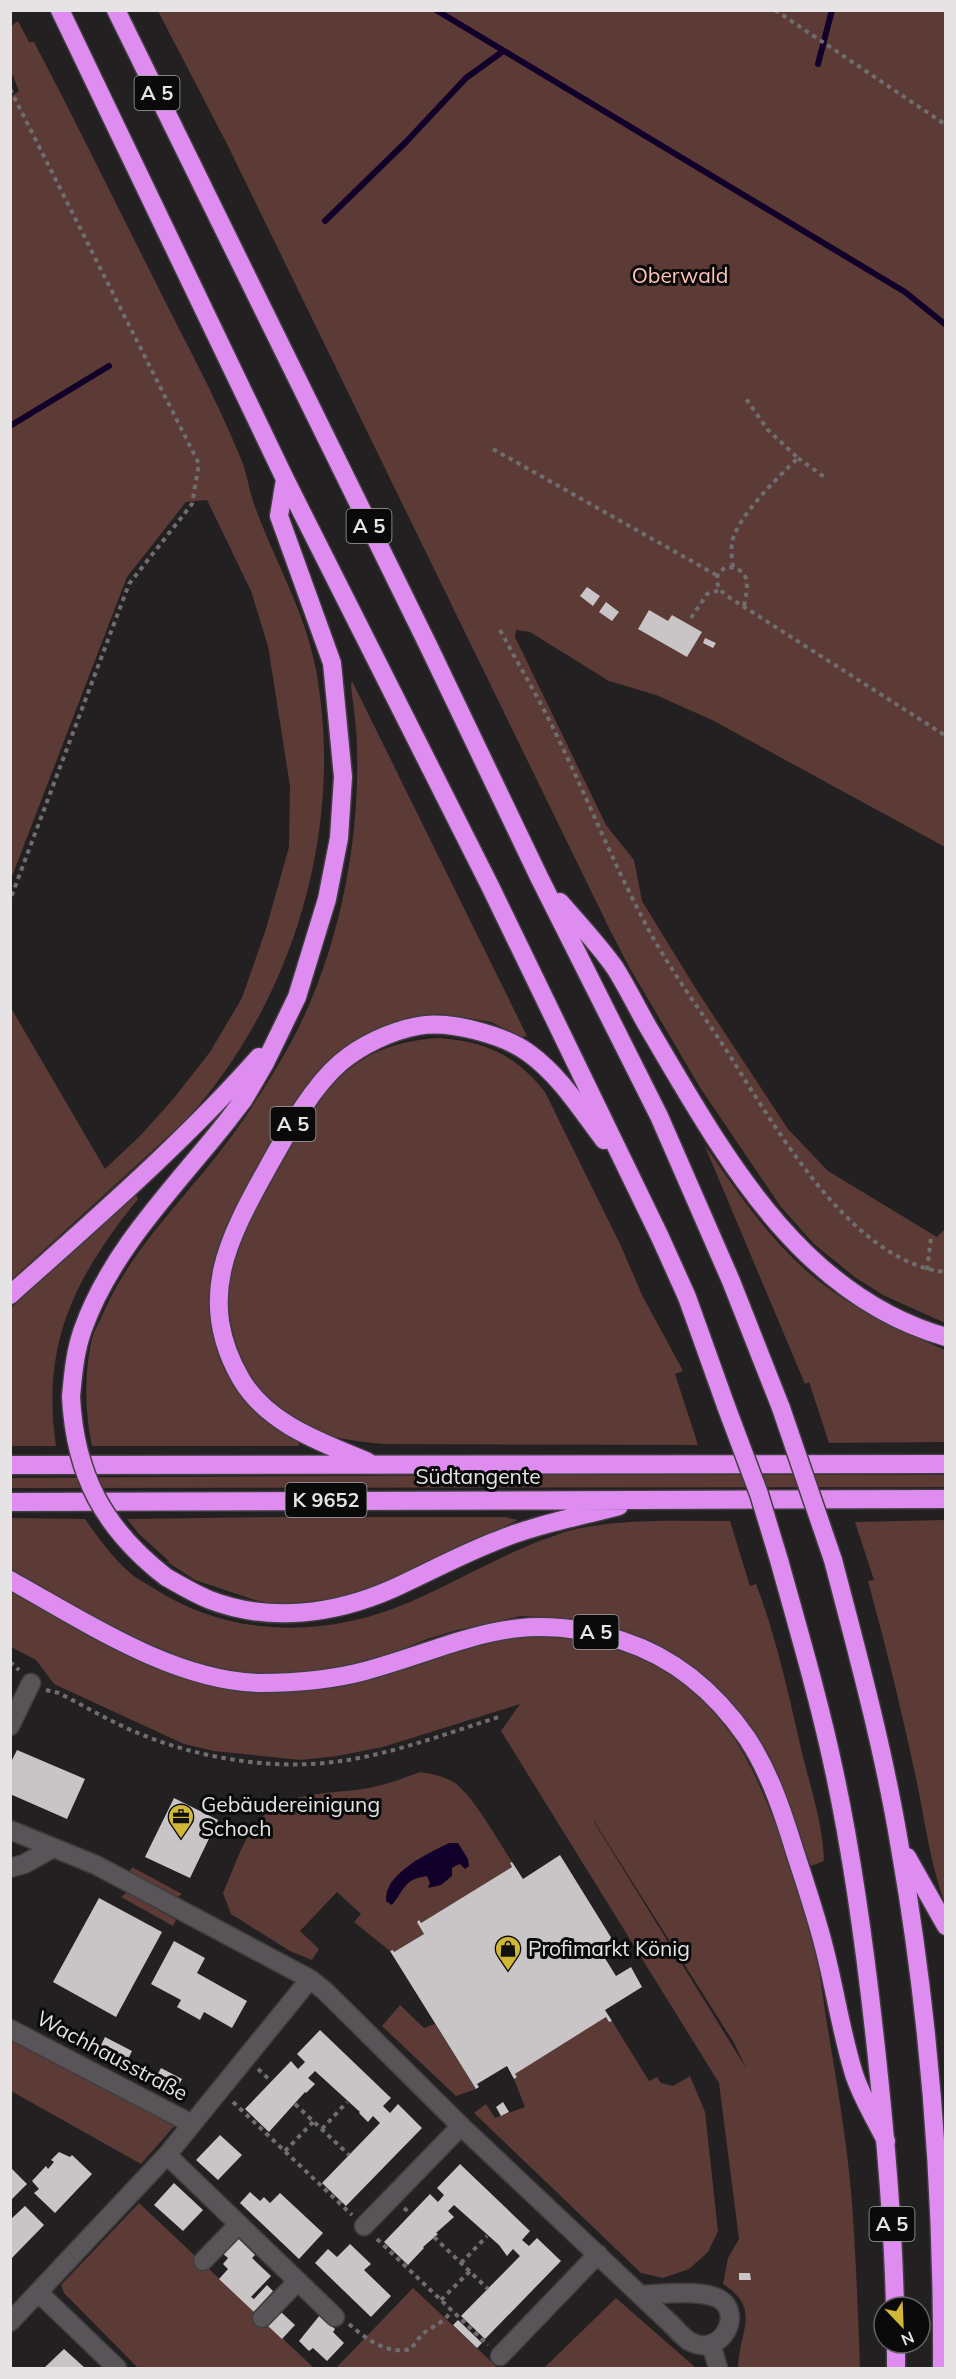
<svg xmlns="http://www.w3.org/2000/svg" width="956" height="2379" font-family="Mulish,sans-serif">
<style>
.green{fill:#5c3a35;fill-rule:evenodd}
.water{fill:#110029}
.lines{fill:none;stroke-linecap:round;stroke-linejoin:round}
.stream{stroke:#110029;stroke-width:6}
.building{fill:#c9c4c5}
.minor-casing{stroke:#403d3f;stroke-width:21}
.highway-casing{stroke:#403d3f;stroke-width:21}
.path{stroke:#6f6d6e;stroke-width:4;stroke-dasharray:4.5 4.5;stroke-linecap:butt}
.minor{stroke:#585457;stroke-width:18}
.highway{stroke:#df8cf1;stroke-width:18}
.highway-bridge-casing{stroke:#403d3f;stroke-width:21;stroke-linecap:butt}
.highway-bridge{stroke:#df8cf1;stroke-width:18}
.labels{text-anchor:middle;stroke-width:6;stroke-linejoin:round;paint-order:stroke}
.shield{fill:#0b0a0b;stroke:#a4a2a3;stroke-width:1.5}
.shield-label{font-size:20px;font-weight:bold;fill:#e5e3e4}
.park-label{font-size:21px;fill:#fcc3b9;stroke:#0b0a0b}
.street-label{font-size:21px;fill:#e5e3e4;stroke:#0b0a0b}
.poi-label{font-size:21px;fill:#e5e3e4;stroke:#0b0a0b;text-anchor:start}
</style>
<rect width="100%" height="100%" fill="#232022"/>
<path class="green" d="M 158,11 L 945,11 L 945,847 L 712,720 L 656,695 L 609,681 L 530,632 L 516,630 L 515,637 L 606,825 L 634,860 L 642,901 L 696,989 L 788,1129 L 828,1171 L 937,1237 L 945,1229 L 945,1323 L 883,1295 L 856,1278 L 814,1244 L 781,1207 L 701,1089 L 628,965 L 610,930 L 227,144 Z
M 18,21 L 29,42 L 34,42 C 75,120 114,200 154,279 C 183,338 216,397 241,459 C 247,473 249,490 254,504 C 274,560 305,611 316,670 C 345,828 294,1000 187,1119 L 11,1280 L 11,1008 L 105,1169 L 141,1135 L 174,1098 L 210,1052 L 242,998 L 266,929 L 289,847 L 290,786 L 268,646 L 251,591 L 207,500 L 186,502 L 127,577 L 11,879 L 10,97 L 19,91 L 11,71 L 10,27 Z
M 352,681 L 527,1036 L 522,1037 L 491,1022 L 462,1017 L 437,1017 L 371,1034 L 340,1050 L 308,1086 L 230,1219 L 217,1252 L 210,1310 L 216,1335 L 264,1417 L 295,1439 L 299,1443 L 299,1446 L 92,1446 C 85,1413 84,1377 91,1343 C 93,1331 101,1320 105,1309 C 136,1241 193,1191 236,1130 C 255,1104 273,1074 289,1046 C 337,959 360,847 357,748 C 357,727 353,706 351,685 Z
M 438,1038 C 485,1041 516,1055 545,1092 L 621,1246 L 642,1295 L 683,1371 L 675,1374 L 698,1445 L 386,1444 C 357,1442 328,1438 302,1425 C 247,1396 219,1325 231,1266 C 238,1233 261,1201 277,1172 C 319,1098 344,1044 438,1038 Z
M 704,1144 C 730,1181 755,1219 787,1252 C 831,1299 888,1325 945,1350 L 945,1442 L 829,1443 L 809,1382 L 805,1384 Z
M 136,1195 L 138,1199 C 75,1277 41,1343 56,1446 L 11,1446 L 11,1308 Z
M 502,1475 L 946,1475 L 945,1487 L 11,1488 L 11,1478 Z
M 283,1517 L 505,1517 L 518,1520 L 367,1593 L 319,1604 L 276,1605 L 255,1600 L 195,1580 L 166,1561 L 170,1562 L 140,1535 L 127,1519 Z
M 10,1518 L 85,1519 C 98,1537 111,1556 128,1571 C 137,1580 148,1584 158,1591 C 235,1639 329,1637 410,1602 C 455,1582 496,1558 542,1540 C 552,1537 562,1532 572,1530 C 623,1518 678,1521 730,1521 L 750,1586 L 756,1584 C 777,1639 789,1696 802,1753 C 811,1789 823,1825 824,1861 L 811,1866 L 788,1806 L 698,1673 L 674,1654 L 649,1640 L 619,1629 L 584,1619 L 521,1616 L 457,1630 L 427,1639 L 363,1665 L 329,1673 L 254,1676 L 181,1659 L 143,1644 L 78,1611 L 11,1570 Z
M 945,1520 L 946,1520 L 945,1904 C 930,1863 925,1821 916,1778 C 902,1712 886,1647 868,1581 L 874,1580 L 855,1522 Z
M 10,1590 C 123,1659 226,1717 362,1681 C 415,1667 467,1640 522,1637 C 607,1632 684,1666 733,1737 C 750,1761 761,1789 772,1815 C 789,1857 805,1901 814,1945 C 820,1971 823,1997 827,2024 C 837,2083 847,2143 852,2202 C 856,2258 858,2313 860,2368 L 738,2368 C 739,2331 762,2309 723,2284 L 728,2258 L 739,2239 L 719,2083 L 501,1731 L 520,1704 L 383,1747 L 337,1756 L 301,1760 L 214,1751 L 184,1744 L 54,1684 L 36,1660 L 11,1647 ZM 594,1821 L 734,2043 L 746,2068 L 594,1822 Z
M 420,1772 C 432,1774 444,1776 455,1783 C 473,1796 499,1842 512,1862 L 510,1864 L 512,1867 L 421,1923 L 419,1921 L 417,1921 L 424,1934 L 394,1952 L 393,1950 L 390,1951 L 354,1922 L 361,1914 L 337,1892 L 300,1931 L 319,1949 L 312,1960 L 290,1951 L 231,1914 L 223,1893 C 231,1876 243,1840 254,1827 C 281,1790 322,1795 363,1789 C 382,1786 402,1779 420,1772 ZM 468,1859 L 452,1868 L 428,1887 L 430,1883 L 427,1875 L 416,1877 L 386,1893 L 391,1882 L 416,1860 Z
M 132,1867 L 182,1894 L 176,1898 L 129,1873 Z
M 127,1892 L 176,1920 L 173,1926 L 121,1897 Z
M 400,2005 L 424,2028 L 435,2024 L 476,2089 L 456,2096 L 382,2026 Z
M 606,2017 L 609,2022 L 612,2021 L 649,2081 L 657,2077 L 661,2083 L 673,2086 L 690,2076 L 705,2112 L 718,2231 L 708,2252 L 689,2269 L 663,2278 L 641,2273 L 474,2113 L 486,2104 L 495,2118 L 525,2107 L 514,2079 L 517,2077 L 515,2074 Z
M 10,2037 L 177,2123 L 141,2164 L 11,2091 Z
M 139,2203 L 314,2368 L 138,2368 L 64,2293 L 61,2285 Z
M 413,2288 L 498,2368 L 336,2368 Z
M 616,2298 L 696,2368 L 544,2368 Z"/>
<path class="water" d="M 449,1843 L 458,1843 L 468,1859 L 469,1866 L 465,1869 L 460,1864 L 452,1867 L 452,1876 L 441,1885 L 428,1888 L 430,1883 L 427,1876 C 404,1879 405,1889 392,1905 L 386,1901 C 385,1873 427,1854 449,1843 Z"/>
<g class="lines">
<path class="stream" d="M 436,10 L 905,292 L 946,325
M 818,64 L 832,10
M 325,221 L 406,142 L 466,78 L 502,52
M 10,426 L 109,366"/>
</g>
<path class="building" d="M 587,587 L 600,596 L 593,606 L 580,596 Z
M 606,602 L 619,612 L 612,621 L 599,612 Z
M 649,610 L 668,621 L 672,615 L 702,632 L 687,657 L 638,629 Z
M 705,638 L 716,643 L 713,648 L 703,643 Z
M 17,1750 L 85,1779 L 67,1819 L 10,1794 L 10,1764 Z
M 174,1798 L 218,1820 L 190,1878 L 145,1857 Z
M 560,1855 L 612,1939 L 598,1947 L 616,1976 L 631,1967 L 642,1987 L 605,2010 L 612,2021 L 609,2022 L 606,2017 L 515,2074 L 517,2077 L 514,2079 L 507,2066 L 477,2084 L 479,2087 L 476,2089 L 390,1951 L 393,1950 L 394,1952 L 424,1934 L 417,1922 L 419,1920 L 421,1923 L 512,1867 L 510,1863 L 512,1862 L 523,1879 Z
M 99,1898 L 162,1932 L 116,2017 L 53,1982 Z
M 174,1941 L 205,1958 L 197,1973 L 247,2001 L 232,2028 L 204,2012 L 200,2020 L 177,2007 L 181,2000 L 151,1984 Z
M 320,2030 L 391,2098 L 383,2106 L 390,2113 L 398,2104 L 422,2128 L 346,2206 L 322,2183 L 380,2123 L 373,2116 L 368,2122 L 359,2113 L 360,2112 L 315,2071 L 308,2078 L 315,2084 L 306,2093 L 305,2092 L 269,2132 L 245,2109 L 291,2061 L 298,2069 L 305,2062 L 297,2054 Z
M 105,2037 L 132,2051 L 125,2065 L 98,2051 Z
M 161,2068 L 182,2079 L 175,2092 L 154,2081 Z
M 503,2102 L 509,2112 L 501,2116 L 496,2107 Z
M 220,2135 L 242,2155 L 218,2180 L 196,2160 Z
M 59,2152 L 70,2157 L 72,2155 L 92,2174 L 55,2213 L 34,2193 L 39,2189 L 32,2181 L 46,2166 L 48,2169 L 54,2162 L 51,2160 Z
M 460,2164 L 530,2231 L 522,2240 L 529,2246 L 537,2238 L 561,2261 L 485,2339 L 461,2316 L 520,2256 L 513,2249 L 507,2256 L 499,2245 L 454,2205 L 448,2211 L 454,2217 L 436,2233 L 438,2234 L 423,2247 L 424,2248 L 408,2265 L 384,2242 L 430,2194 L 438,2202 L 444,2195 L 437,2188 Z
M 10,2167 L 27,2184 L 10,2201 Z
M 174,2183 L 203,2210 L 183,2231 L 154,2205 Z
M 250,2192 L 260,2201 L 264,2197 L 270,2203 L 280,2193 L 323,2233 L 299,2259 L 240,2203 Z
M 25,2206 L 44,2225 L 10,2260 L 10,2220 Z
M 237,2237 L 255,2255 L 252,2258 L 271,2276 L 251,2297 L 254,2299 L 267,2285 L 273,2291 L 254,2312 L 219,2279 L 228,2269 L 223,2264 L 228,2258 L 222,2253 Z
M 350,2244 L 371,2264 L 364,2270 L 391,2296 L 371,2317 L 315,2263 L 328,2249 L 337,2257 Z
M 739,2273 L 750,2273 L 751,2280 L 739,2280 Z
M 281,2312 L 295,2325 L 282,2339 L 268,2326 Z
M 320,2315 L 335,2329 L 333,2332 L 344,2343 L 327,2361 L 313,2348 L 309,2351 L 299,2341 Z
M 458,2320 L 482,2343 L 477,2348 L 453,2325 Z
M 64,2349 L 85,2368 L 44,2368 Z"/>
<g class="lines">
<defs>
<path id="minor" d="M 10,1726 L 31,1683
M 10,1830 L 96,1865 L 310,1979 L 326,1992 L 461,2126 L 672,2325 C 677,2330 683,2337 689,2341 C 722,2360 747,2309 715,2297 C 697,2290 660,2294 640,2295
M 10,1868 L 24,1864 L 53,1848
M 10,2029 L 192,2124
M 167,2155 L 335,2317
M 364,2226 L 461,2126
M 203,2261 L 239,2224
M 38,2292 L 117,2368
M 262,2318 L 298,2281
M 10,2322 L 167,2155 L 310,1979
M 711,2344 L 718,2368
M 500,2356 L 598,2254"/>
<path id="highway" d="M 60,10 L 285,479 L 490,886 L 660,1237 L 687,1297 L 726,1406
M 116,10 L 428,645 L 539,877 L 659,1116 L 731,1281 L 781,1408
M 560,902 C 578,923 599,945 615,968 C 627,987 637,1008 648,1027 C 721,1150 797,1295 946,1337
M 10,1295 C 96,1218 183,1143 259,1057
M 71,1397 C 73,1374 75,1351 83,1329 C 112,1248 176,1186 228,1120 L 244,1099 L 265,1063 L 297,997 L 327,899 L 339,838 L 343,777 L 332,663 L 279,516 L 285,479
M 368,1462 C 322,1442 268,1425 241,1379 C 195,1299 228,1239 268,1167 C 287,1133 311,1088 340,1063 C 361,1045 391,1031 418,1026 C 449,1020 505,1035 530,1054 C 561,1077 581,1110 604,1140
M 10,1465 L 946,1464
M 10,1502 L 946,1499
M 779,1560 C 799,1632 820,1703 835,1775 C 855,1869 867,1963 877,2058 C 886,2141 893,2224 895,2307
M 833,1560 C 858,1655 884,1751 900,1848 C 930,2019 943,2195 942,2368
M 166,1577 C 180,1585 195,1594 210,1600 C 270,1623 335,1614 392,1589 C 427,1573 460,1555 496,1541 C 534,1525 578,1517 619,1506
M 10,1580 C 84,1621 173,1681 260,1683 C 295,1683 331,1680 365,1671 C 463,1644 516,1606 623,1641 C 675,1658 716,1693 747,1738 C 770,1773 783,1813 795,1852 C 805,1883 816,1915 824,1947 C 835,1989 841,2032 854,2074 C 861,2096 875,2119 886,2141
M 907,1857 L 946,1926
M 896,2343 L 896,2368"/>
</defs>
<use href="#minor" class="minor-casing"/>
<use href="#highway" class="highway-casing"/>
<path class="path" d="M 775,10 L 946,125
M 10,89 L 199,464 L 192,504 L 129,584 L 10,900
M 493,449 L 718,576
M 798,458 L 827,479
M 733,567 C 732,560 731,551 732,543 C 735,519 780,475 798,458 L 768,430 L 744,396
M 744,606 C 748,586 752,568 726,567 L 718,573 C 716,585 718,589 727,596 L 946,736
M 691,618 L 707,594 L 720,590
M 500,630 C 515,658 531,685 546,714 C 581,782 609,855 645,923 C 667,965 695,1003 721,1042 C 770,1117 848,1263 946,1272
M 927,1270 L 931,1238
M 10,1662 L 19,1670
M 46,1690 L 59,1693 C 84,1706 108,1720 133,1731 C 191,1756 262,1769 325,1763 C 386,1757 444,1734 502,1716
M 258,2069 L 271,2081
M 233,2102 L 352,2215
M 295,2104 L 349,2155
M 322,2129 L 347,2102
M 285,2151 L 313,2122
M 404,2208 L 411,2214
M 434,2237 L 488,2289
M 377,2239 L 488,2345
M 461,2263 L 487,2236
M 441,2300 L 470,2271
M 349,2324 C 366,2339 387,2355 411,2349 L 422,2334 L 444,2320 L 452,2311"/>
<use href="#minor" class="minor"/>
<use href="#highway" class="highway"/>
<defs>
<path id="highway-bridge" d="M 71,1397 C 75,1475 104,1529 166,1577
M 726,1406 L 759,1494 L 779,1560
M 781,1408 L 833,1560"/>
</defs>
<use href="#highway-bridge" class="highway-bridge-casing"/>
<use href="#highway-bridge" class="highway-bridge"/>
</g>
<defs>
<symbol id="office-pin" viewBox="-11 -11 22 30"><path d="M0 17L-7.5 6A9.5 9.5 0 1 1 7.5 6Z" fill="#d0b736" stroke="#0b0a0b"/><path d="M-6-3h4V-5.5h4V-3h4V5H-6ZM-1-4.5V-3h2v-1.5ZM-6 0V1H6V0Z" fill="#111"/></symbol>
<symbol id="shop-pin" viewBox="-11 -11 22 30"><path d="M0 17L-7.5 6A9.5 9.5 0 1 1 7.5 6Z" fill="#d0b736" stroke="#0b0a0b"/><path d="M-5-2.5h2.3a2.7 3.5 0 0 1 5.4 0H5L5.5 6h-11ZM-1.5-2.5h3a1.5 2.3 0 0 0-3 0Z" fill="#111"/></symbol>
</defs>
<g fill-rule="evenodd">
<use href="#office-pin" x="166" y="1802" width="30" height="40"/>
<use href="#shop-pin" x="493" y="1934" width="30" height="40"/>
</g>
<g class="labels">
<g class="shield">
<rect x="134.5" y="76" width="45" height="34" rx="4.5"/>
<rect x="346.5" y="509" width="45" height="34" rx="4.5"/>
<rect x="270.5" y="1107" width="45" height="34" rx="4.5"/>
<rect x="285.5" y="1483" width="81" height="34" rx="4.5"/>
<rect x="573.5" y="1615" width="45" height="34" rx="4.5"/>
<rect x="869.5" y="2207" width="45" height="34" rx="4.5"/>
</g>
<g class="shield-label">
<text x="157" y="100">A 5</text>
<text x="369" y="533">A 5</text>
<text x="293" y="1131">A 5</text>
<text x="326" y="1507">K 9652</text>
<text x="596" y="1639">A 5</text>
<text x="892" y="2231">A 5</text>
</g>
<g class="park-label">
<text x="680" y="283">Oberwald</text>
</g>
<g class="street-label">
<text x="478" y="1484">Südtangente</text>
<text transform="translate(112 2056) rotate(28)" y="7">Wachhausstraße</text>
</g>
<g class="poi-label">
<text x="201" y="1812">Gebäudereinigung<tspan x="201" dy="24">Schoch</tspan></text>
<text x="528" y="1956">Profimarkt König</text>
</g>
</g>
<rect width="956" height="2379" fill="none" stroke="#e5e3e4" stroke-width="24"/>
<g transform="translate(902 2325) rotate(157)"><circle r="28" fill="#0b0a0b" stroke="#626162" stroke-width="1.5"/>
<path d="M0-4.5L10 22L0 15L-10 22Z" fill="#d0b736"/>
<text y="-9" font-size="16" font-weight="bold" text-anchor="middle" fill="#e5e3e4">N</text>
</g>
</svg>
